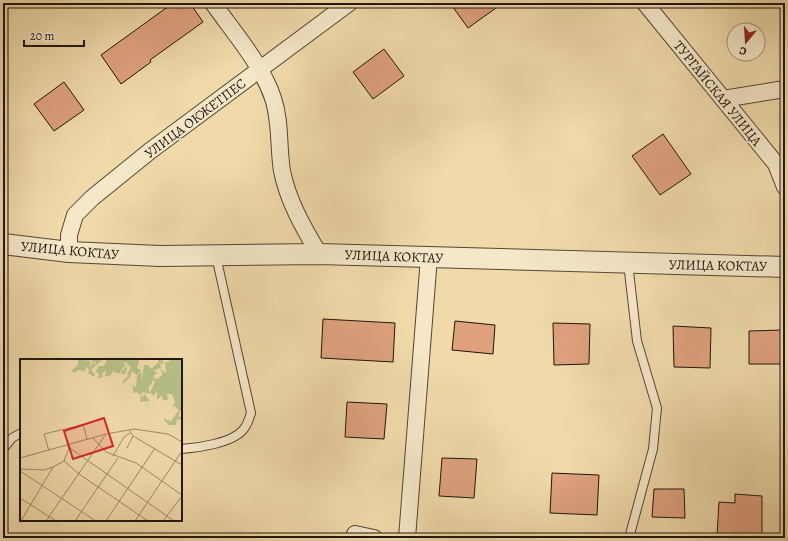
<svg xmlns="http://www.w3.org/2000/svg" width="788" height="541" font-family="Alegreya,serif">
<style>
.building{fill:#dea17e;stroke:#20140e}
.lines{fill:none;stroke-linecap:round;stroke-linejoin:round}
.service-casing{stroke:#544635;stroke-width:10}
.minor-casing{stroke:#544635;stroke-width:18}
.tertiary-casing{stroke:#544635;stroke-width:22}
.service{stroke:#f5e7c8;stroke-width:8}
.minor{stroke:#f5e7c8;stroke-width:16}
.tertiary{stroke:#f5e7c8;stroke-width:20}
.labels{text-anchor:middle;stroke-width:3;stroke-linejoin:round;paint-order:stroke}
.street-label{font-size:14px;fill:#20140e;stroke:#f5e7c8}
.inset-road{fill:none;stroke:#9d8b6c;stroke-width:1}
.view{fill:#d62828;fill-opacity:0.15;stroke:#d62828;stroke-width:2}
.inset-edge{fill:none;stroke:#20140e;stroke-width:2}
</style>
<rect width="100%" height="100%" fill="#f0daaa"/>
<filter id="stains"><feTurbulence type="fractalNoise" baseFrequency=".005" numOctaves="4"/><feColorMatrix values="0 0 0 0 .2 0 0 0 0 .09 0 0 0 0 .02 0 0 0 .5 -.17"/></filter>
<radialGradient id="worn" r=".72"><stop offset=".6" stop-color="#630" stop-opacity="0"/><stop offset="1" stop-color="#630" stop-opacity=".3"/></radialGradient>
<path class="building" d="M 173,3 L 190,3 L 203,22 L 150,60 L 151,62 L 121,84 L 101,55 Z
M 450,3 L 503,3 L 468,28 Z
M 384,49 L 404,76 L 373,99 L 353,72 Z
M 64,82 L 84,110 L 54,131 L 34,104 Z
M 663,134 L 691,174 L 660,195 L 632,156 Z
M 323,319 L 395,323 L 393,362 L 321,358 Z
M 455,321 L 495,325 L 493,354 L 452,350 Z
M 553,323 L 590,324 L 589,364 L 554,365 Z
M 673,326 L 711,328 L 710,368 L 674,367 Z
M 782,330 L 782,364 L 749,364 L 749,331 Z
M 347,402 L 387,404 L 384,439 L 345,437 Z
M 442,458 L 477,459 L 474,498 L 439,496 Z
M 552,473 L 599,475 L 597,515 L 550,513 Z
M 654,489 L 684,489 L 685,518 L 652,517 Z
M 735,494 L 762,496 L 762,537 L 717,536 L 719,502 L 735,503 Z"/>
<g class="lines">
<defs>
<path id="service" d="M 628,263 L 637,341 L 657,408 L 653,449 L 629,538
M 3,449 L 12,438 L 21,433
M 181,449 C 198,448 232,443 243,430 C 248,424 249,419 251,413 L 216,256"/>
<path id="minor" d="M 213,3 C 234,33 261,63 273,98 C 281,122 278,146 282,171 C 288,201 303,227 319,254
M 645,3 L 776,164 L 785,187
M 723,99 L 785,89
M 69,252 L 69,235 L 75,215 L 92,198 L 150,151 L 349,3
M 355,534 L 374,538
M 407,538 L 429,257"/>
<path id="tertiary" d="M 3,244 L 69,252 L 160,256 L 319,254 L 785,267"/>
</defs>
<use href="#service" class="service-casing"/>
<use href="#minor" class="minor-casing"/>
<use href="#tertiary" class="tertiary-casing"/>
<use href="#service" class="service"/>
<use href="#minor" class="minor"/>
<use href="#tertiary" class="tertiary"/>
</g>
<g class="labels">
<g class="street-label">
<text transform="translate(718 93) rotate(51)" y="5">ТУРГАЙСКАЯ УЛИЦА</text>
<text transform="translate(195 118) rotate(-37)" y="5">УЛИЦА ОКЖЕТПЕС</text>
<text transform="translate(70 250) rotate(5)" y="5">УЛИЦА КОКТАУ</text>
<text transform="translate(394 256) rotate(2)" y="5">УЛИЦА КОКТАУ</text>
<text transform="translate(718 265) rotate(1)" y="5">УЛИЦА КОКТАУ</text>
</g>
</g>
<g transform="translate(20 359)">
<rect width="162" height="162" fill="#f0daaa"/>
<path d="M 58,0 L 71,2 L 69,11 L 66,7 L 65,12 L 59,11 L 53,14 L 52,11 L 58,6 ZM 71,0 L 83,0 L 71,11 L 75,15 L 74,18 L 68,14 L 72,4 L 75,5 L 76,2 L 73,4 ZM 87,0 L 118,0 L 119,3 L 117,9 L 121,11 L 117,16 L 112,12 L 110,18 L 103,25 L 103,22 L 109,16 L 107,15 L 111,9 L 106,3 L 103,4 L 106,6 L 102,9 L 103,13 L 105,8 L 107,9 L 105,15 L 102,15 L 101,11 L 100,14 L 95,14 L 94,11 L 89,19 L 90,16 L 85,18 L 86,11 L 81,16 L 84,17 L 77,20 L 79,16 L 76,12 L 79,7 L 84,7 ZM 137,0 L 144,2 L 142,6 L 140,3 L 141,9 L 134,11 L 138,15 L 135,15 L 133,19 L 138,20 L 143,15 L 140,10 L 146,14 L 145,3 L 151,2 L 145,0 L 162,0 L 162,52 L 160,52 L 158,58 L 162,57 L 161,61 L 157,60 L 156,66 L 149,66 L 144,61 L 145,59 L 148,62 L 149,60 L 150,63 L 159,51 L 154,47 L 152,49 L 155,43 L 152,35 L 147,35 L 148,41 L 143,41 L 142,36 L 137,41 L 137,33 L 133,37 L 130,33 L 135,23 L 132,21 L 132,25 L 128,28 L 130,35 L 123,33 L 121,37 L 123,38 L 124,34 L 130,42 L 120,43 L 121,34 L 119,36 L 117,33 L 113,34 L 113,28 L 110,26 L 116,28 L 117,17 L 121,13 L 122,21 L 124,6 L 128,6 L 131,10 L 139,3 Z" fill="#b7c08a"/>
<path class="inset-road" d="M 63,65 L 67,80M 109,71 L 113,77 L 162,106M 73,79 L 86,93 L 116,104 L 162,136M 47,87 L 154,162M 107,89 L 113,77M 29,92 L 24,75 L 66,65M 93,97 L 104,78 L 110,74M 0,99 L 86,75 L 114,70 L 148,75 L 162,83M 44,102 L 59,115 L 128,162M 0,112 L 76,162M 0,123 L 1,110 L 24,111 L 33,108 L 44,102 L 49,89M 0,139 L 36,162M 1,162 L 33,108M 26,162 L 86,75M 55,162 L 98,99M 86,162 L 135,89M 115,162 L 162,92M 143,162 L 162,137"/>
<path class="view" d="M 84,59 L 93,87 L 53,100 L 44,72 Z"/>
<rect width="162" height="162" class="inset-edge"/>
</g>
<rect width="788" height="541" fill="none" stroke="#f0daaa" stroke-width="16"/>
<rect x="4" y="4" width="780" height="533" fill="none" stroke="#20140e" stroke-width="2"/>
<rect x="8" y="8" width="772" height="525" fill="none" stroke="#20140e"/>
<g transform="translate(746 42) rotate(198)"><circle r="19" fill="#f5e7c8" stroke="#a0937e"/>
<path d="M0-3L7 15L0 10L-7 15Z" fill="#8f2418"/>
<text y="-6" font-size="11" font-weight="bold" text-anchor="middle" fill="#20140e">С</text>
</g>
<path d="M24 40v6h60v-6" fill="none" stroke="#20140e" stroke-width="2"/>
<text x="30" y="40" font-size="12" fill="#20140e" stroke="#f5e7c8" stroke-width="3" paint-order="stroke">20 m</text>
<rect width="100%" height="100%" filter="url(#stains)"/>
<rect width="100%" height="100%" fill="url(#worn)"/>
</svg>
